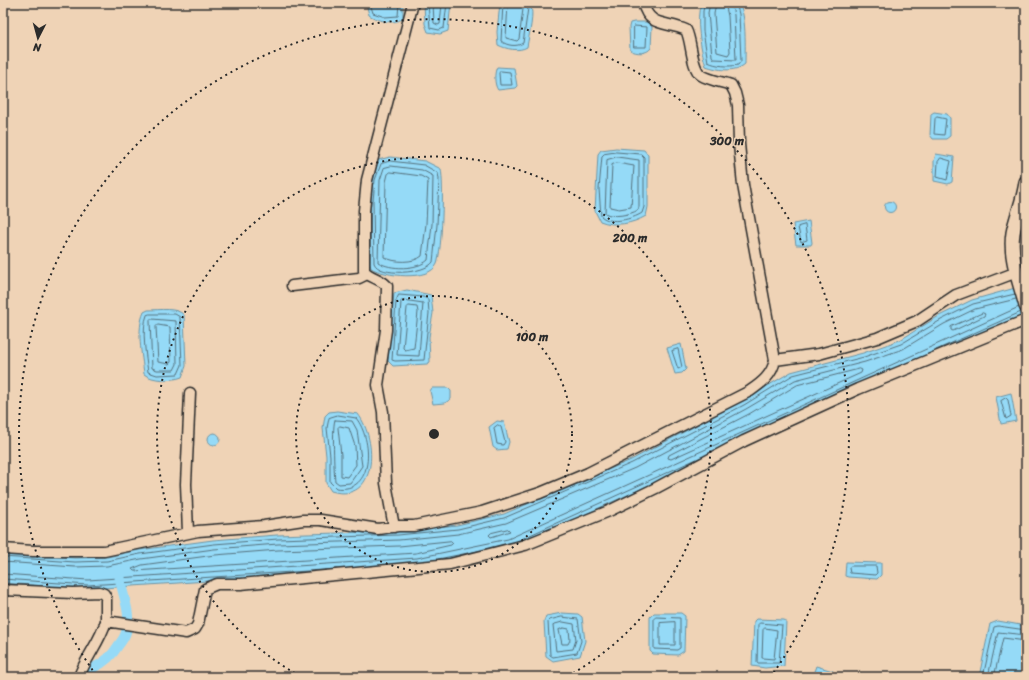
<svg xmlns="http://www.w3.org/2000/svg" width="1029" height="680" font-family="Sriracha,sans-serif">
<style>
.water{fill:#95daf7;stroke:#6b94a5}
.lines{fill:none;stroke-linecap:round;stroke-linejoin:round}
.shore{stroke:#55717d;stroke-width:1}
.canal{stroke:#95daf7;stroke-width:10}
.minor-casing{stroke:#2b2b2b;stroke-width:13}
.tertiary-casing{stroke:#2b2b2b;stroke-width:16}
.minor{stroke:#efd3b6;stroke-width:10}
.tertiary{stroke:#efd3b6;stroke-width:13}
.ring{fill:none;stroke:#2b2b2b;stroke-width:2;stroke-dasharray:2 4}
.centre{fill:#2b2b2b;stroke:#efd3b6;stroke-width:2}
.ring-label{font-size:12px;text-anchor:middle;font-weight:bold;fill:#2b2b2b;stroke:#efd3b6;stroke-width:3;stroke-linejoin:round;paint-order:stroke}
</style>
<rect width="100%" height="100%" fill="#efd3b6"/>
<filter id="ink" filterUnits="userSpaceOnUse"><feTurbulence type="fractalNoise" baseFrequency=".025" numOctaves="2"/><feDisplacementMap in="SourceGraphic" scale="8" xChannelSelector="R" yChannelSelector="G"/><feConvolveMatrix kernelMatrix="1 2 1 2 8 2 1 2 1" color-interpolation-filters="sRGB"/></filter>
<g filter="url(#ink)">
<path class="water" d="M 366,3 L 403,3 L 403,18 C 395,26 376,20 369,15 Z
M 424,3 L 451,3 L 448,31 L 440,34 L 428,32 L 425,24 Z
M 500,3 L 530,3 C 535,14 529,34 527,47 C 519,52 506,49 498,45 L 497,32 Z
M 705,3 L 738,3 C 747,11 745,51 745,64 C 735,73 717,70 706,66 C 701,52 695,17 701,4 Z
M 634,22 L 648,22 L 652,27 L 651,48 C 647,54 636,54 630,50 L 629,27 L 630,23 Z
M 497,67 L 514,68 L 517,86 L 515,88 L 498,90 C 494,85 494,72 497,67 Z
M 934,112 L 947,114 L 950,118 L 950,136 L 946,139 L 933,139 L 930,135 L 931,114 Z
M 616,148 L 644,150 L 648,155 L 648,207 L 646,216 C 632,224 615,227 600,221 L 595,211 L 598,154 L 601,150 Z
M 936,154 L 954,157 L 952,182 L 948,184 L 934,181 L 934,161 Z
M 390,157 L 425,161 L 441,169 C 444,183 442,251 437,264 C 429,282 384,276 371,268 L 370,264 L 371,179 L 378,160 Z
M884.5 207a5.5 5.5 0 1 1 11 0a5.5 5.5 0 1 1-11 0Z
M 809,221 L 812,243 L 811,245 L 796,245 L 793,224 Z
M 1026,285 L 1026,314 L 511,548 L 418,567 L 88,589 L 3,583 L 3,553 L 75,558 L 107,557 L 139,550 L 213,540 L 277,535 L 398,531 L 457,525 L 504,514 L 631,460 L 742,401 L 791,372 L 863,353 L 900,340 L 939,316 L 972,300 Z
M 407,290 L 431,295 L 433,313 L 429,337 L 430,362 L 427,364 L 393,366 L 388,361 L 394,293 Z
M 148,310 C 159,310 177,307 184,315 L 186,366 L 182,377 C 172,381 152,381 144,374 C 142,355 136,330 144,312 Z
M 681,344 L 686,369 L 682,373 L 675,374 L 667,348 Z
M 432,388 L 448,388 L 451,391 L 451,399 L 445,403 L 433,404 L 430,391 Z
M 1011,393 L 1016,421 L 1001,424 L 996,397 Z
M 337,411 L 358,414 C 378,440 378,505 331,491 L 326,483 L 326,456 L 323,428 L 325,416 L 329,412 Z
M 497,421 L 504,422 L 509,442 L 507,449 L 497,450 L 493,447 L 489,427 Z
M208 439a6 6 0 1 1 12 0a6 6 0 1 1-12 0Z
M 846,562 L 881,563 L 881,575 L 877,579 L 848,577 L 845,576 Z
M 562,613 L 578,614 L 582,617 L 585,641 L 580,656 L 553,661 L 546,656 L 544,621 L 546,616 Z
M 654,613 L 681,613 L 685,616 L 684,651 L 678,655 L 653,654 L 650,651 L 650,617 Z
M 756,619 L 784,620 L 786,621 L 784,666 L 765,668 L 752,666 L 754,621 Z
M 998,621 L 1026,626 L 1026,677 L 979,677 L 990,624 Z
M 816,666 L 833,671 L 831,677 L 812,677 Z"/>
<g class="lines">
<path class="shore" d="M 370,3 L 373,13 L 385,17 L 398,16 L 399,3
M 428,3 L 430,28 L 439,30 L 444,28 L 447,3
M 433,3 L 434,23 L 438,25 L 440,24 L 442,3
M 503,3 L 501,41 C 507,46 517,47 523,43 L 528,8 L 527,3
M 508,3 L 506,38 L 517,41 L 519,39 L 523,9 L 522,3
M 705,3 L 703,11 L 703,31 L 708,62 C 716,66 729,67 738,65 L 741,61 L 739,14 L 736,3
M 710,3 L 708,13 L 712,56 L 714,59 L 736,60 L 734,15 L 731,3
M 716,3 L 714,14 L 717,52 L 728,55 L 730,52 L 728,16 L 725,3
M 634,26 L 647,27 L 646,47 L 634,47 Z
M 501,71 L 510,72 L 512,85 L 500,85 L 499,73 Z
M 937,117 L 946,119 L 944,135 L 934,134 L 935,119 Z
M 616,152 L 641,154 L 644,157 L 644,207 L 642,213 C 633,219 610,225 601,216 L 599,189 L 602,156 L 604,154 Z
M 617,157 L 639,160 L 639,207 L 638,210 C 630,215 612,218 605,213 L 607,160 Z
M 941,158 L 951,161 L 947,180 L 937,177 L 938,162 Z
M 390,161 L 424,165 L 438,173 L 439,179 L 437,225 L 433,262 C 425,274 379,277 374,263 L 373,201 L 375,180 L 381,164 Z
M 617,163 L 634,166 L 631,207 L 619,209 L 610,207 L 612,165 Z
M 391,166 L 422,170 L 433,176 L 432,224 L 428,260 C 417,270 390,270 378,262 L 380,180 L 384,168 Z
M 391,172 L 421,176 L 428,180 L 426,224 L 422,256 C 414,263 394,263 384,257 L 386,182 L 388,174 Z
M 805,225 L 807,240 L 801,242 L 798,227 Z
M 399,295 L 423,297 L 428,299 L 429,313 L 424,360 L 395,361 L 392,360 L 396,301 Z
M 403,300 L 423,303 L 419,356 L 397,355 L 401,302 Z
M 409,306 L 417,307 L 418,312 L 414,348 L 405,350 L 403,348 L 407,308 Z
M 983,313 L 985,314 L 984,316 L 953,331 L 951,330 L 951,327 Z
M 150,314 L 175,314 L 180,317 L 182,365 L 178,374 L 157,375 L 148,372 C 146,357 141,329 147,315 Z
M 152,319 L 176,321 L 177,364 L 174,370 L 157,370 L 152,368 L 150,321 Z
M 158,325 L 170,327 L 171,362 L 169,364 L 158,362 L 156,327 Z
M 678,349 L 682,367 L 678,369 L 672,351 Z
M 936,350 L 1021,312
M 860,369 L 862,370 L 861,373 L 671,459 L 668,458 L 669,455 L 749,414 L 797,385 Z
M 1006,398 L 1008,400 L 1011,416 L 1006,419 L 1001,401 Z
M 338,415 L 356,418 C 373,439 375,494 336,488 L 330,482 L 330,456 L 327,428 L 329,418 Z
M 335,420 L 352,421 L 357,430 L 362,466 L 350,483 L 339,484 L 335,481 C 334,473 332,423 335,420 Z
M 498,425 L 501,427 L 505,442 L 503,445 L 497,444 L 494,428 Z
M 340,426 L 349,428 L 355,446 L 356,465 L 347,477 L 341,476 L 341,455 L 338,428 Z
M 508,529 L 510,531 L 491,537 L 489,535 L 491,533 Z
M 451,541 L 453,543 L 451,545 L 416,553 L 134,571 L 132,569 L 142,565 L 215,555 L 278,550 L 399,546 Z
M 517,541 L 701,457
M 3,557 L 75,562 L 107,561 L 140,554 L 214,544 L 278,539 L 398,535 L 458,529 L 504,518 L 632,463 L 744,405 L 793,375 L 864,357 L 901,344 L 941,320 L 973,304 L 1015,294
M 438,559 L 478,551
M 3,562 L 75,567 L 107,566 L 141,559 L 214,549 L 278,544 L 399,540 L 458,534 L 506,523 L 635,468 L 746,409 L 795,380 L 865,362 L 903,349 L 944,324 L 975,309 L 1016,299
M 851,566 L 876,566 L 877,573 L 875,575 L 850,573 L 849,568 Z
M 3,574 L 88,580 L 417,558 L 508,539 L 1019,307
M 3,579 L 88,585 L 339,569
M 562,617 L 578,619 L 581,641 L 577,653 L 553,657 L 550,655 L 548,622 L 550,620 Z
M 656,617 L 680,618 L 680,648 L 677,650 L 654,649 L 654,619 Z
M 563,622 L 574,624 L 576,640 L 573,649 L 556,651 L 553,625 Z
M 675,622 L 675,645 L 660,645 L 660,623 Z
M 760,623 L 782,625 L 779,663 L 757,663 L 758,625 Z
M 564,628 L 569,629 L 570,640 L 568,644 L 562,644 L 559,630 Z
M 765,628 L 777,630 L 774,659 L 762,658 L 763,630 Z
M 983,677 L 994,627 L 998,626 L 1026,630
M 988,677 L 998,632 L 1026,635
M 994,677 L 1003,638 L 1026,641"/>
<path class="canal" d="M 90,677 L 93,668 C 104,663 112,656 118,646 C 121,642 125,637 126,632 C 133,614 121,592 119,574"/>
<defs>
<path id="minor" d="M 643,3 C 649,28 667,21 686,30 C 692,41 691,68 701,75 C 709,80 722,82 731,85 L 735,93 L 738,105 L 739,144 L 743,185 L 775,360
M 292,286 L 359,278 L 367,274
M 394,527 L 386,483 L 383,412 L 378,385 L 386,330 L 387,286 C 380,278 370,278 364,271 L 364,211 L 367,180 L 413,3
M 188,532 L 186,484 L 190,393
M 3,549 L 33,551 L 104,551 L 198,531 L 264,526 L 303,520 L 321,520 L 378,529 L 398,526 L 414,526 L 482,512 L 540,493 L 588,473 L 750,391 C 762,383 772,375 775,360 L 819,354 L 877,338 L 917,321 L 956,295 L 1017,272
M 3,590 L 73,593 L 99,592 L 104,594 L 106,598 L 106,621 L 186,633 L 195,629 L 198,624 L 205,589 L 217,584 L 241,584 L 450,564 L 525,545 L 609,511 L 656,488 L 744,441 L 858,389 L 1026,320
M 79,677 C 86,657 100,642 106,621"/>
<path id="tertiary" d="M 1026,182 C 1024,200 1016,216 1013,233 C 1009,257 1020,283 1026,306"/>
</defs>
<use href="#minor" class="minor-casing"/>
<use href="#tertiary" class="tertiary-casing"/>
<use href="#minor" class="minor"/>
<use href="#tertiary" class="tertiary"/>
</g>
</g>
<g class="ring">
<circle cx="434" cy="434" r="138"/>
<path d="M300 676A277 277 0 1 1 568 676"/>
<path d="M96 675A415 415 0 1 1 772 675"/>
</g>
<circle cx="434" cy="434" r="6" class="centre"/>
<g class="ring-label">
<text x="727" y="145">300 m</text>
<text x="630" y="242">200 m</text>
<text x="532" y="341">100 m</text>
</g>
<rect width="1029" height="680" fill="none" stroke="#efd3b6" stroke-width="16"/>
<rect x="8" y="8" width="1013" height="664" fill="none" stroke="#2b2b2b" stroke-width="1.5" filter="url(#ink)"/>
<g transform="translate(38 38) rotate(186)" stroke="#efd3b6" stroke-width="3" paint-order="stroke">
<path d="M0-3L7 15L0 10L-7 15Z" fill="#2b2b2b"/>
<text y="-6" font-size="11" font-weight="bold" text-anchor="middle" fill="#2b2b2b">N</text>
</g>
</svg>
